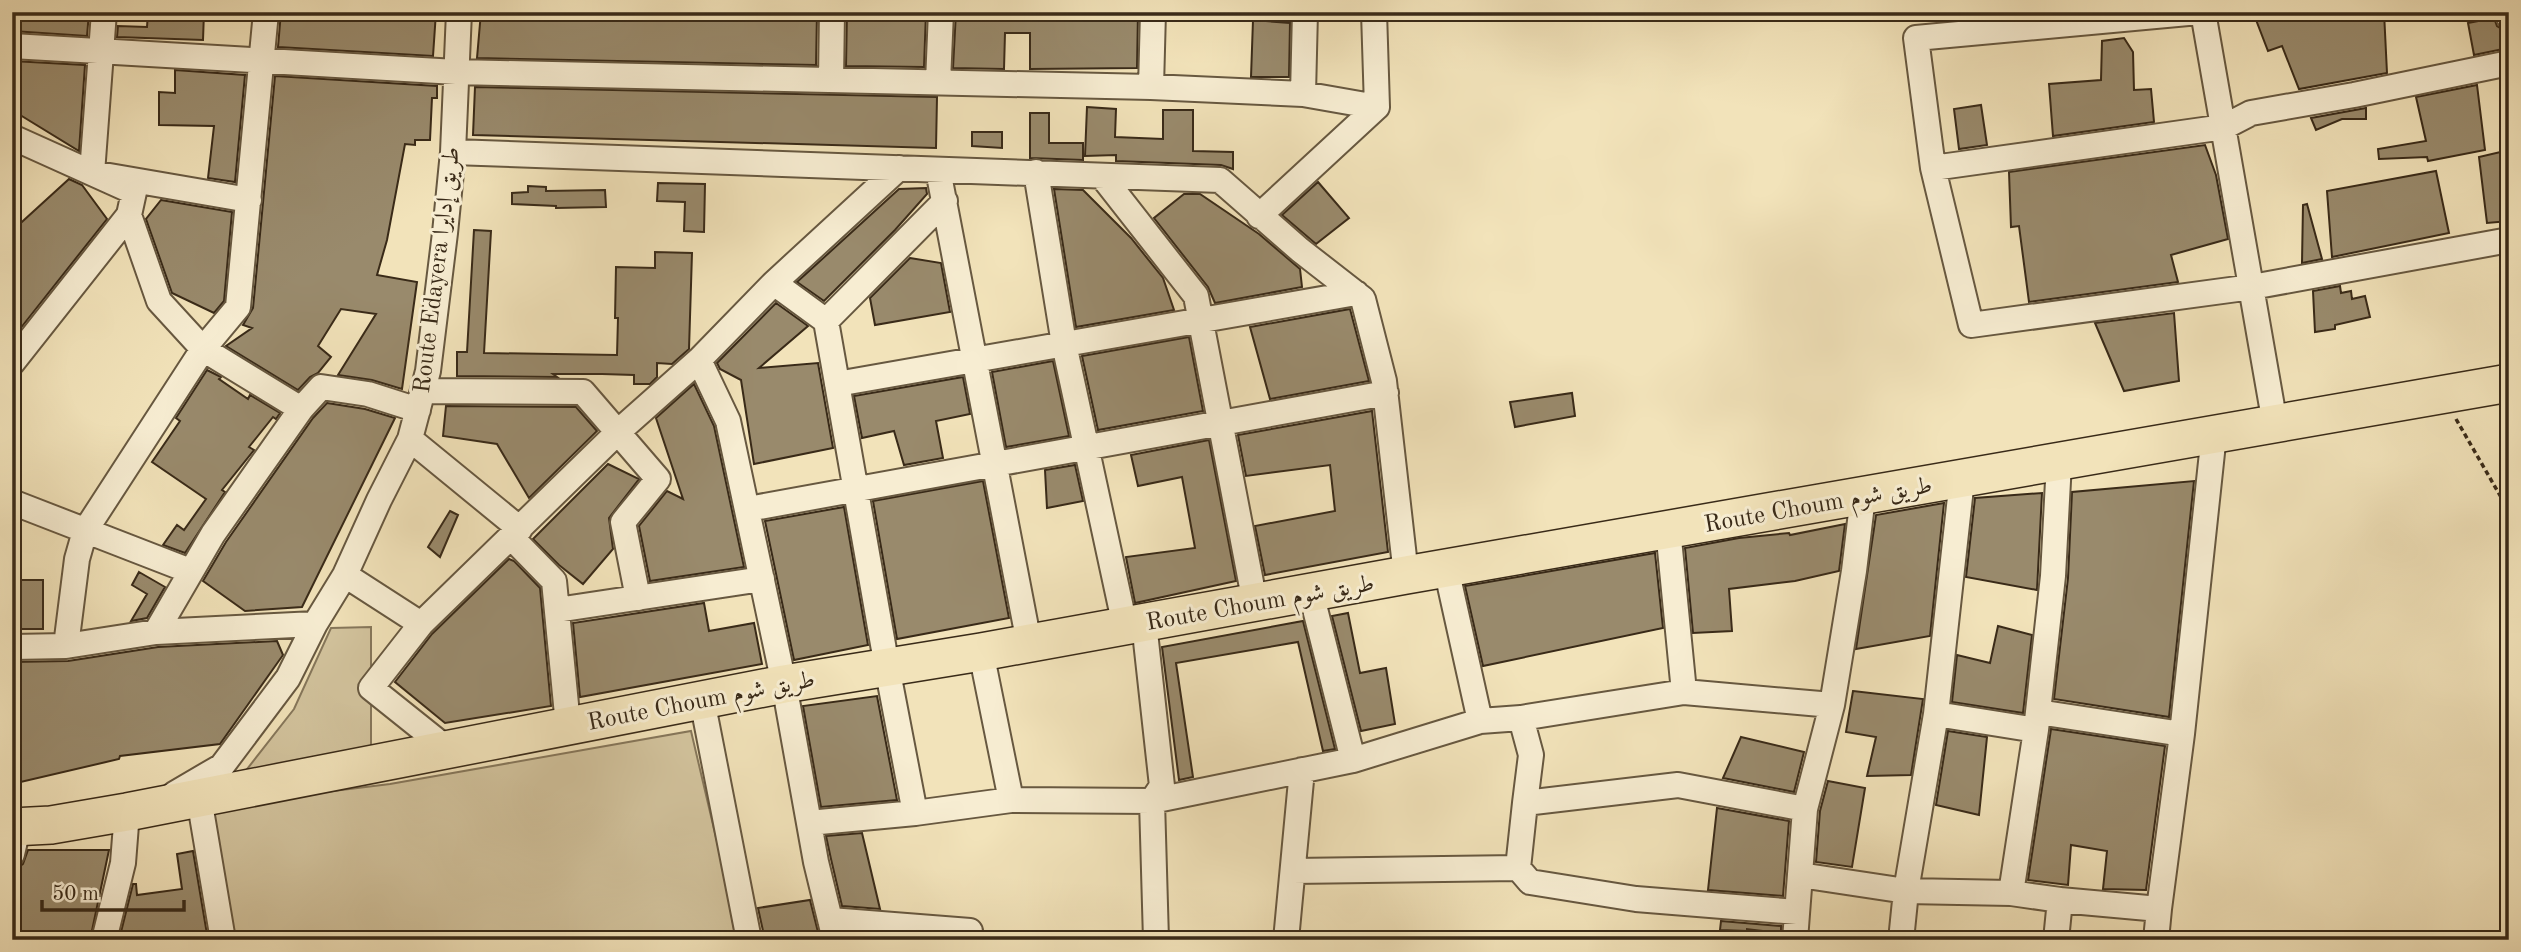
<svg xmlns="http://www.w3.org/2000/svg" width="2521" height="952" font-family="'Old Standard TT',Amiri,serif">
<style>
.green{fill:#d3c49e;stroke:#86775b;stroke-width:2}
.building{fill:#998a6c;stroke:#392a18;stroke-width:2}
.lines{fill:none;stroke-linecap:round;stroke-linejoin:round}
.minor-casing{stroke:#675840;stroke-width:28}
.highway-casing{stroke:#392a18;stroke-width:40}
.path{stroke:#392a18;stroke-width:3.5;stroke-dasharray:5 3.5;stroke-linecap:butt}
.minor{stroke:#f7edd2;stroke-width:24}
.highway{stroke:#f2e3ba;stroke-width:37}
.labels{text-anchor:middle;stroke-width:6;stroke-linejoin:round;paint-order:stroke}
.street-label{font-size:24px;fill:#392a18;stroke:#f7edd2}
</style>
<rect width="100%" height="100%" fill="#f2e3ba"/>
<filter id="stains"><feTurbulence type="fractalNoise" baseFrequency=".00286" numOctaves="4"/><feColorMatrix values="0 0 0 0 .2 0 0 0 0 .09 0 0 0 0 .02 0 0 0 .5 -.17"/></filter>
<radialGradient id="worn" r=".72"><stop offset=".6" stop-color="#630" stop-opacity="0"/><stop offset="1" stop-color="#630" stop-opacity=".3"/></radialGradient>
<path class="green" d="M 371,627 L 371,747 L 244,773 L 294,709 L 331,628 Z
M 691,731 L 722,863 L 736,940 L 235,940 L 211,806 L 390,784 Z"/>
<path class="building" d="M 21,12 L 89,12 L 87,36 L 12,31 L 12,18 Z
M 148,12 L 204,12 L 203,40 L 117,37 L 118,26 L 147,27 Z
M 281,12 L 436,12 L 433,56 L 278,47 Z
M 481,12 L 817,12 L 816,65 L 477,58 Z
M 847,12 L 926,12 L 924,67 L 846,66 Z
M 956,12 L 1138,12 L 1137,68 L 1030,69 L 1030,33 L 1005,33 L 1004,69 L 953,68 Z
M 2253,12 L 2384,12 L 2387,73 L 2299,89 L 2282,46 L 2268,51 Z
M 2494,18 L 2497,26 L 2505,31 L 2508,48 L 2474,55 L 2468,23 Z
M 1253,20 L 1290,23 L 1289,77 L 1251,77 Z
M 2124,38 L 2133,52 L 2134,90 L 2151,89 L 2154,122 L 2053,136 L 2049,84 L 2101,80 L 2102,41 Z
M 12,61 L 85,65 L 79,151 L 12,110 Z
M 175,70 L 245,75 L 235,182 L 208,178 L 214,126 L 159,125 L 159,92 L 175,93 Z
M 275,76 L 437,86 L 437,98 L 432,98 L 430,140 L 415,140 L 415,145 L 405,144 L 387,240 L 377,275 L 417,282 L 402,389 L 372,380 L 338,375 L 376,314 L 341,309 L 318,346 L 331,357 L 318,373 L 310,377 L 298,390 L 226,346 L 252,328 L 243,325 L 253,308 Z
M 2477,85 L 2485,150 L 2428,161 L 2427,157 L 2379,159 L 2378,149 L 2426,141 L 2416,97 Z
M 475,87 L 937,97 L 936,148 L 473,135 Z
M 1981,105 L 1987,145 L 1959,149 L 1954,109 Z
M 1087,107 L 1116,109 L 1115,137 L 1163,139 L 1163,110 L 1193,110 L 1193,151 L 1233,152 L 1233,169 L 1221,165 L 1116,161 L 1116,155 L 1085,156 Z
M 2366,108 L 2366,119 L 2342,119 L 2316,130 L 2311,118 Z
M 1030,113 L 1049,113 L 1049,143 L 1083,143 L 1083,160 L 1030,158 Z
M 972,132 L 1002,132 L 1002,148 L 972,146 Z
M 2205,145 L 2216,175 L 2228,239 L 2171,255 L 2178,282 L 2029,302 L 2019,226 L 2011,227 L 2009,172 Z
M 2509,150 L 2509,221 L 2487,223 L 2479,157 Z
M 2436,171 L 2449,233 L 2332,257 L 2327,191 Z
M 69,179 L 82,185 L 107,219 L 12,339 L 12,231 Z
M 1318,182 L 1349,218 L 1316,244 L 1282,215 Z
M 658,183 L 705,184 L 704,232 L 684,231 L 685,202 L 657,201 Z
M 528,186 L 546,187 L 546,191 L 605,190 L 606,207 L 556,208 L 556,206 L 512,204 L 512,193 L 528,192 Z
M 926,188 L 927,194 L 895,230 L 824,301 L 797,282 L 899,189 Z
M 1054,189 L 1083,190 L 1131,238 L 1163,278 L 1174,310 L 1076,327 Z
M 1184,194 L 1200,194 L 1259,234 L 1300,269 L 1302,287 L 1215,303 L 1208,287 L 1154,218 Z
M 161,200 L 232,212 L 224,301 L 214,313 L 172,293 L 146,219 Z
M 2307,204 L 2322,259 L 2302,263 L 2303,205 Z
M 474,230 L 491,231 L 484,353 L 617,355 L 618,318 L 615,318 L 616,267 L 655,268 L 655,252 L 692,253 L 689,349 L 672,364 L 657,363 L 657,377 L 650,384 L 634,384 L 634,375 L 602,374 L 553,374 L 557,377 L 457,376 L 457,352 L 467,352 Z
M 910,258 L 941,263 L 950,312 L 875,325 L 870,298 Z
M 2340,286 L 2341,293 L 2351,291 L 2352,299 L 2365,296 L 2370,317 L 2335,325 L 2335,329 L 2315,332 L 2313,291 Z
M 776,303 L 808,326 L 759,368 L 818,363 L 833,448 L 754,464 L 741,380 L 720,369 L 717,363 Z
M 1350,309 L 1369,381 L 1270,399 L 1250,327 Z
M 2174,313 L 2179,381 L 2124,391 L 2095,323 Z
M 1189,337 L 1203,411 L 1098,430 L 1082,356 Z
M 1053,361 L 1069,436 L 1006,447 L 992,372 Z
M 207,370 L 221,377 L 219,379 L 248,399 L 250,395 L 280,413 L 276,419 L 273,417 L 249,447 L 254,450 L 222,490 L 225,492 L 185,553 L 163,545 L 177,525 L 184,530 L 206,499 L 152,462 L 180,421 L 176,418 Z
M 963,377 L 970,414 L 936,421 L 943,458 L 904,465 L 894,431 L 862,438 L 854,396 Z
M 694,384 L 714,426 L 744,567 L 650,581 L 639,526 L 667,491 L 683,499 L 656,418 Z
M 1572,393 L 1575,416 L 1515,427 L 1510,402 Z
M 327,403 L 365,409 L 395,418 L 302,607 L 245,611 L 203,581 L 226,542 L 313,418 Z
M 446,406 L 576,407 L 597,431 L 529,498 L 497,444 L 443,436 Z
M 1372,411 L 1388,552 L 1265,575 L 1255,526 L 1335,511 L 1330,465 L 1246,476 L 1238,435 Z
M 1209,440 L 1236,581 L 1135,603 L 1126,557 L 1195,548 L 1182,477 L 1138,486 L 1131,455 Z
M 608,464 L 639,479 L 609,518 L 613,549 L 583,584 L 559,565 L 533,539 Z
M 1075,465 L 1083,501 L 1047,508 L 1045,470 Z
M 983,481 L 1009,618 L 897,639 L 873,501 Z
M 2194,481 L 2169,717 L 2054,699 L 2068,578 L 2072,492 Z
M 2042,493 L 2037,590 L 1966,577 L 1975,498 Z
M 1944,503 L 1930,636 L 1856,649 L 1876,515 Z
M 844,507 L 868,645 L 794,660 L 765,521 Z
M 450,511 L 458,515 L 440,557 L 428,547 Z
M 1845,524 L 1839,571 L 1795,581 L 1729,589 L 1732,631 L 1693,633 L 1685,548 L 1739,538 L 1789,533 L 1790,535 Z
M 1655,553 L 1663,628 L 1483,666 L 1465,586 Z
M 509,559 L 514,561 L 540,588 L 551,706 L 445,723 L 395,682 L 432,634 Z
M 139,572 L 165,587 L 147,618 L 131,621 L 147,594 L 132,585 Z
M 12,580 L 43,580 L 43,629 L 12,629 Z
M 704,603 L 709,631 L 754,623 L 762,664 L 580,697 L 573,623 Z
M 1348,613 L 1360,673 L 1386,668 L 1395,724 L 1361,731 L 1332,616 Z
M 1303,621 L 1335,749 L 1323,751 L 1298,642 L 1176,663 L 1193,777 L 1179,780 L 1162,647 Z
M 1998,626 L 2032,635 L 2023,713 L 1952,702 L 1957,655 L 1990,663 Z
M 277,641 L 283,655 L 220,744 L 120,756 L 119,759 L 12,784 L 12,662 L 68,661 L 158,647 Z
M 1853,691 L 1923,699 L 1911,775 L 1867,776 L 1876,737 L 1846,732 Z
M 877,696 L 897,800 L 821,807 L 803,706 Z
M 2051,729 L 2165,746 L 2146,890 L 2103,889 L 2107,851 L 2071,845 L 2068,885 L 2028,880 Z
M 1948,731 L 1987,737 L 1979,815 L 1936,805 Z
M 1741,737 L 1804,752 L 1794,792 L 1723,778 Z
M 1828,781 L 1865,788 L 1852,867 L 1816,862 L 1820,811 Z
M 1717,808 L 1789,821 L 1783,896 L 1708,890 Z
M 862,833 L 880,909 L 842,906 L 831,859 L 826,836 Z
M 28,850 L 109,850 L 90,940 L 12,940 L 12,892 L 19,867 L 23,864 Z
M 193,851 L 208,940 L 119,940 L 133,884 L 136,884 L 137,895 L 182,889 L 177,854 Z
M 810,900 L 820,940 L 765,940 L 758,908 Z
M 1721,921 L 1781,926 L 1781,933 L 1747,929 L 1747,931 L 1720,930 Z"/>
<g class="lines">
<defs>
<path id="minor" d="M 104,12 L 92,173 L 249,200
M 2199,12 L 1916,38 L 1933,168 L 2224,127 L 2251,113 L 2354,95 L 2509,63
M 2203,12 L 2275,424
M 2508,12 L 2509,17
M 12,46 L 456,72 L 1151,87 L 1303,94 L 1377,107 L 1374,12
M 831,80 L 832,12
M 938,82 L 941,12
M 1151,87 L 1153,12
M 1303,94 L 1305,12
M 12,137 L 134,192 L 129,215 L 12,363
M 453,152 L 1220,180 L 1300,250 L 1363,299 L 1384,381 L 1406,575
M 1933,168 L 1971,325 L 2252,287 L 2509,240
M 938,170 L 1029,643
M 1036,172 L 1064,344 L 1125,626
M 1102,176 L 1196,296 L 1255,603
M 129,215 L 159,301 L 203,349 L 301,409
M 1259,216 L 1377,107
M 774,283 L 826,321 L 887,667 L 915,813 L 1011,800
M 826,321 L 945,201
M 699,360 L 728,421 L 784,684 L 816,862 L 835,940
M 837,384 L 1356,293
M 423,391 L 583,392 L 658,479 L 623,522 L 638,598
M 410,439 L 520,529
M 12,502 L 190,571
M 748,509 L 1386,393
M 511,537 L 554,581 L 568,725
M 345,575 L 421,624
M 557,610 L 762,579
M 1144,623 L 1162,786 L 1152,801 L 1156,940
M 156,632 L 213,534 L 301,409 L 321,387 L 368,394 L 418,410
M 66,646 L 77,559 L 85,531 L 203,349 L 238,307 L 266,12
M 12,647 L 66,646 L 156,632 L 315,624
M 981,652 L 1011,800 L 1152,801 L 1353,760 L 1311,593
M 1684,692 L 1832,705 L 1854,571 L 1863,496
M 702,700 L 749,940
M 2038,712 L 2182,734
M 1936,714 L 2036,730
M 1521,718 L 1531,755 L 1525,803 L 1678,785 L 1805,809 L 1832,705
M 1480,721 L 1521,718 L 1684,692 L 1668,529
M 446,748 L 371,688 L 421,624 L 619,431 L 699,360 L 774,283 L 899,168
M 1353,760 L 1480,721 L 1446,568
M 174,794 L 222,766 L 288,678 L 315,624 L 345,575 L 379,500 L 410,439 L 428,371 L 445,233 L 453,152 L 459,12
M 199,798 L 223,940
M 809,823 L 915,813
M 12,854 L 18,828
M 1518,868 L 1525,803
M 1293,871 L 1518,868 L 1530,882 L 1636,899 L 1797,912
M 1800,875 L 1906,891 L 2011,893
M 2060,900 L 2159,909 L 2182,734 L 2214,434
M 830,920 L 970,931 L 969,940
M 104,940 L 123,863 L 127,812
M 1286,940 L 1302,770
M 1795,940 L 1805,809
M 1901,940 L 1906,891 L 1936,714 L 1962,479
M 2056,940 L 2060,900 L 2011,893 L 2036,730 L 2053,576 L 2059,462
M 2156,940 L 2159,909"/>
<path id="highway" d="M 12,827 L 51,825 L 127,812 L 784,684 L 981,652 L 1406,575 L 2509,383"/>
</defs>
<use href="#minor" class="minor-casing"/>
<use href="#highway" class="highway-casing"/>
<path class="path" d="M 2456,419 L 2509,511"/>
<use href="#minor" class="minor"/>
<use href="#highway" class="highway"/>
</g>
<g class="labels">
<g class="street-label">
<text transform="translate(436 270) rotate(-83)" y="8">Route Edayera طريق إدايرا</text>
<text transform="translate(1818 504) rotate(-10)" y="8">Route Choum طريق شوم</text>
<text transform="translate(1260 602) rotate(-10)" y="8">Route Choum طريق شوم</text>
<text transform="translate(701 700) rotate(-11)" y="8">Route Choum طريق شوم</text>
</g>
</g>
<rect width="2521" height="952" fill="none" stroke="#f2e3ba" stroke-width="42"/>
<rect x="14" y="14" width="2493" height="924" fill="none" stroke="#392a18" stroke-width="3.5"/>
<rect x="21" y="21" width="2479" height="910" fill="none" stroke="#392a18" stroke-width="2"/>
<path d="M42 900v10h142v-10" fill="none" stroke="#392a18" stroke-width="3.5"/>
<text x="52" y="900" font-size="21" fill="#392a18" stroke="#f7edd2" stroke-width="5" paint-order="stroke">50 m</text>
<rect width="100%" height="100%" filter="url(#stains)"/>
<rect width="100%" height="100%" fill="url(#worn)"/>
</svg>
